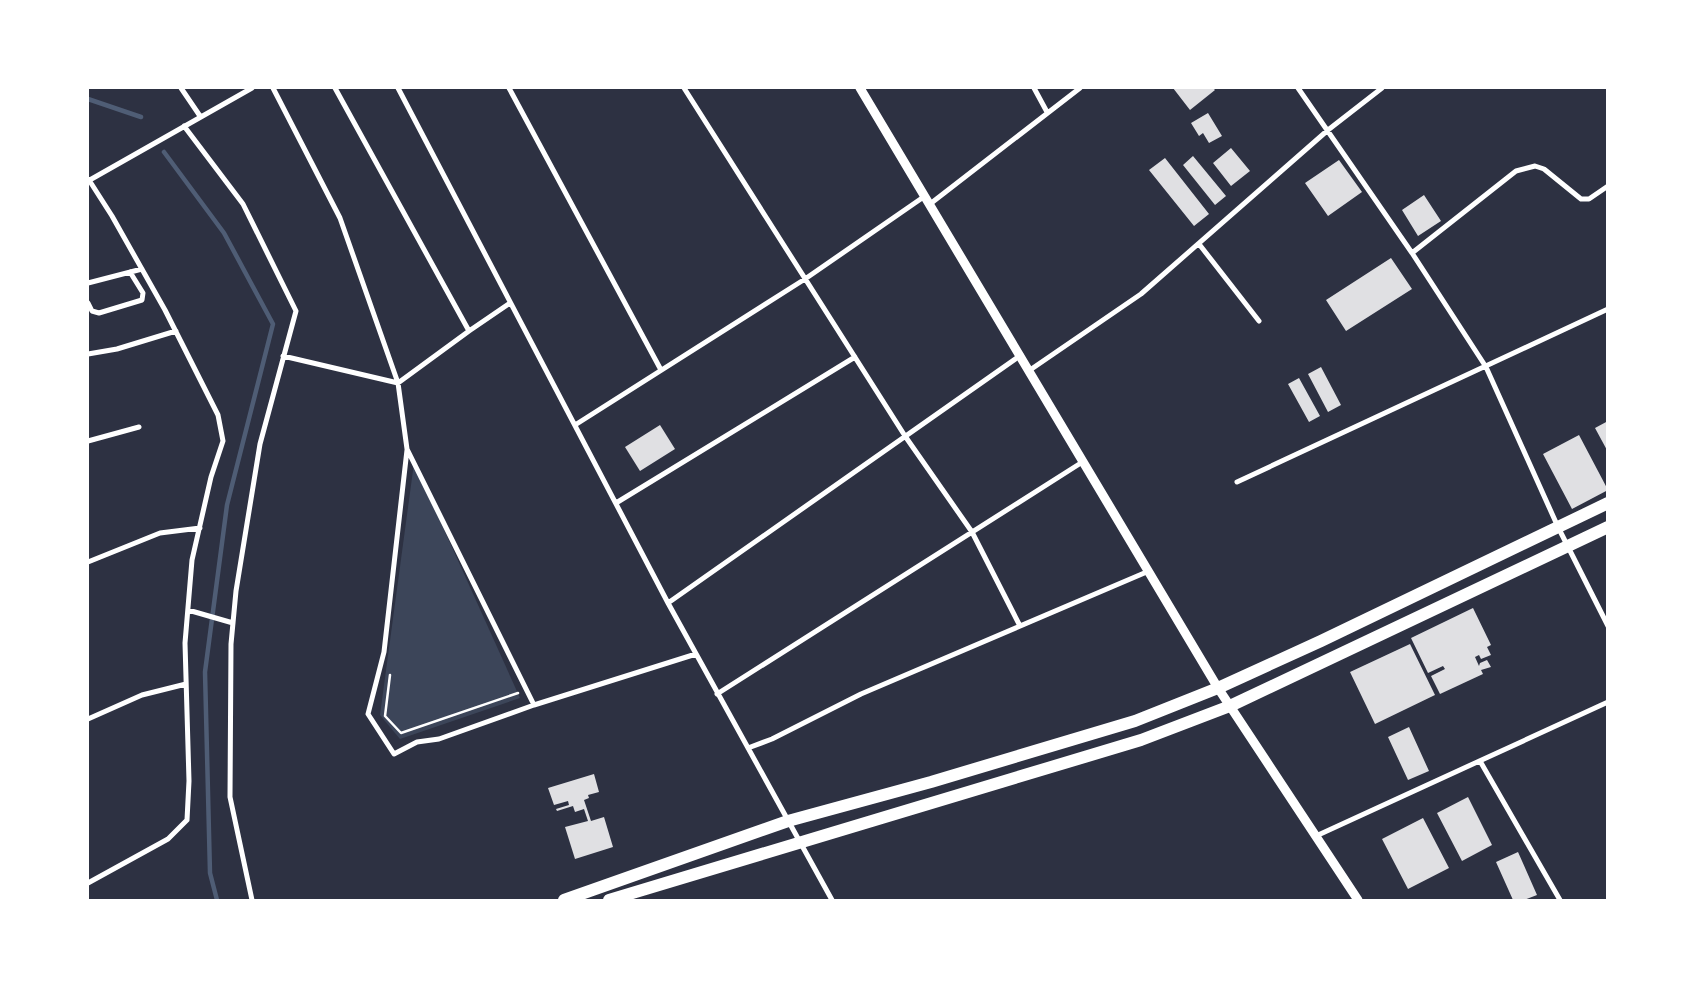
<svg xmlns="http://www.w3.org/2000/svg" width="1695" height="988" font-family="Poppins,sans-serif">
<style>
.green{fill:#3c4559}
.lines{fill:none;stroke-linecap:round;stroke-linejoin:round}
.stream{stroke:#4f5d75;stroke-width:4.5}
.building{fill:#e0e0e3}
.path{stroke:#fff;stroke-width:2.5}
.minor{stroke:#fff;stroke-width:5}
.tertiary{stroke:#fff;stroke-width:9}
.primary{stroke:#fff;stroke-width:12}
</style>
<rect width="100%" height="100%" fill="#2d3142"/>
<path class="green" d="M 414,463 L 520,698 L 400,739 L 380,715 Z"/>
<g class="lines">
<path class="stream" d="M 88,99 L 141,117
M 164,152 L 224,233 L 273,324 L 227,505 L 205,672 L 210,873 L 217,900"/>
</g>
<path class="building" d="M 1173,88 L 1213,88 L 1215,90 L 1190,110 Z
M 1208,113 L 1222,136 L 1209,143 L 1203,133 L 1199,136 L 1191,123 Z
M 1231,148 L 1250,171 L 1231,186 L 1213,163 Z
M 1193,156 L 1226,196 L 1215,205 L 1183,165 Z
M 1165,158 L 1209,214 L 1194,226 L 1149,170 Z
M 1339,160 L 1362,192 L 1328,216 L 1305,183 Z
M 1424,195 L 1441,221 L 1418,236 L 1402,210 Z
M 1391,258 L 1412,289 L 1346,331 L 1326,300 Z
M 1321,367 L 1341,405 L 1328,412 L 1308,374 Z
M 1299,378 L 1320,416 L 1309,422 L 1288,384 Z
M 1608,421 L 1608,452 L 1595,428 Z
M 660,425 L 675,449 L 640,471 L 625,447 Z
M 1579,435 L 1608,490 L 1572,509 L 1543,454 Z
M 1473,608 L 1491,645 L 1487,647 L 1491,655 L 1481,659 L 1479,655 L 1475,657 L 1479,666 L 1480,663 L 1487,660 L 1491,667 L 1481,670 L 1483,674 L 1440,694 L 1431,676 L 1445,669 L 1443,666 L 1428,673 L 1411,638 Z
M 1410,644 L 1435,695 L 1375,724 L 1350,672 Z
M 1409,727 L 1429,771 L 1408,780 L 1388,737 Z
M 594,774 L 599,792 L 588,795 L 589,798 L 584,800 L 591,821 L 604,817 L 613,847 L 575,859 L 565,827 L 588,821 L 584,809 L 575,812 L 573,806 L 557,811 L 556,809 L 569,805 L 568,801 L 554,805 L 548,788 Z
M 1468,797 L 1492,845 L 1462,861 L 1437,813 Z
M 1423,818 L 1449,868 L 1408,889 L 1382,839 Z
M 1518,852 L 1537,895 L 1524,900 L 1513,900 L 1496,862 Z"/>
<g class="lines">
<path class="path" d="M 390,675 L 385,716 L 401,733 L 518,693"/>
<path class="minor" d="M 181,88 L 200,116
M 273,88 L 340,218 L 398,383 L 407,449 L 534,705
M 398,88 L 668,603 L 832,900
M 509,88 L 661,370
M 684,88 L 905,436 L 972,532 L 1020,626
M 1034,88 L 1047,112
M 1298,88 L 1412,253 L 1486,367 L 1558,527 L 1608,626
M 184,126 L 243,204 L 296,311 L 260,444 L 236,591 L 231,644 L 230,797 L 252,900
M 88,181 L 252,88
M 930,204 L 1080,88
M 1199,244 L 1259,321
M 1412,253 L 1516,171 L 1535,166 L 1544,169 L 1581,199 L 1589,199 L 1608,186
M 88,283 L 142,269
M 88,303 L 92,311 L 99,313 L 142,300 L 143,293 L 130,272
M 469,331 L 510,303
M 88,354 L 117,349 L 176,331
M 283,356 L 398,383 L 469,331 L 335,88
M 1030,370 L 1141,294 L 1328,130 L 1382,88
M 575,425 L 805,279 L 925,196
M 88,441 L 139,427
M 407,450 L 384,652 L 368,714 L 394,754 L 417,742 L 439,739 L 534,705 L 696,654
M 1237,482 L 1608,309
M 616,503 L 855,357
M 88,562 L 160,533 L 200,528
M 668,603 L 1021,355
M 188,610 L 233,623
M 717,694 L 1084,461
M 88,719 L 142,695 L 186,684
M 748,748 L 772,739 L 861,694 L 1149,571
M 1480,761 L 1560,900
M 1316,836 L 1608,702
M 88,883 L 168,839 L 187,820 L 189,781 L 185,643 L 192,560 L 211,477 L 223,441 L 218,415 L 165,310 L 112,216 L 89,180"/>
<path class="tertiary" d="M 860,88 L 1218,688 L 1358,900"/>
<path class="primary" d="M 564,900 L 788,821 L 931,782 L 1135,721 L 1218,688 L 1321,641 L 1608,503
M 609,900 L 1141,740 L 1230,706 L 1608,527"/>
</g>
<rect width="1695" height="988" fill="none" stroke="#ffffff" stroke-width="178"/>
</svg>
